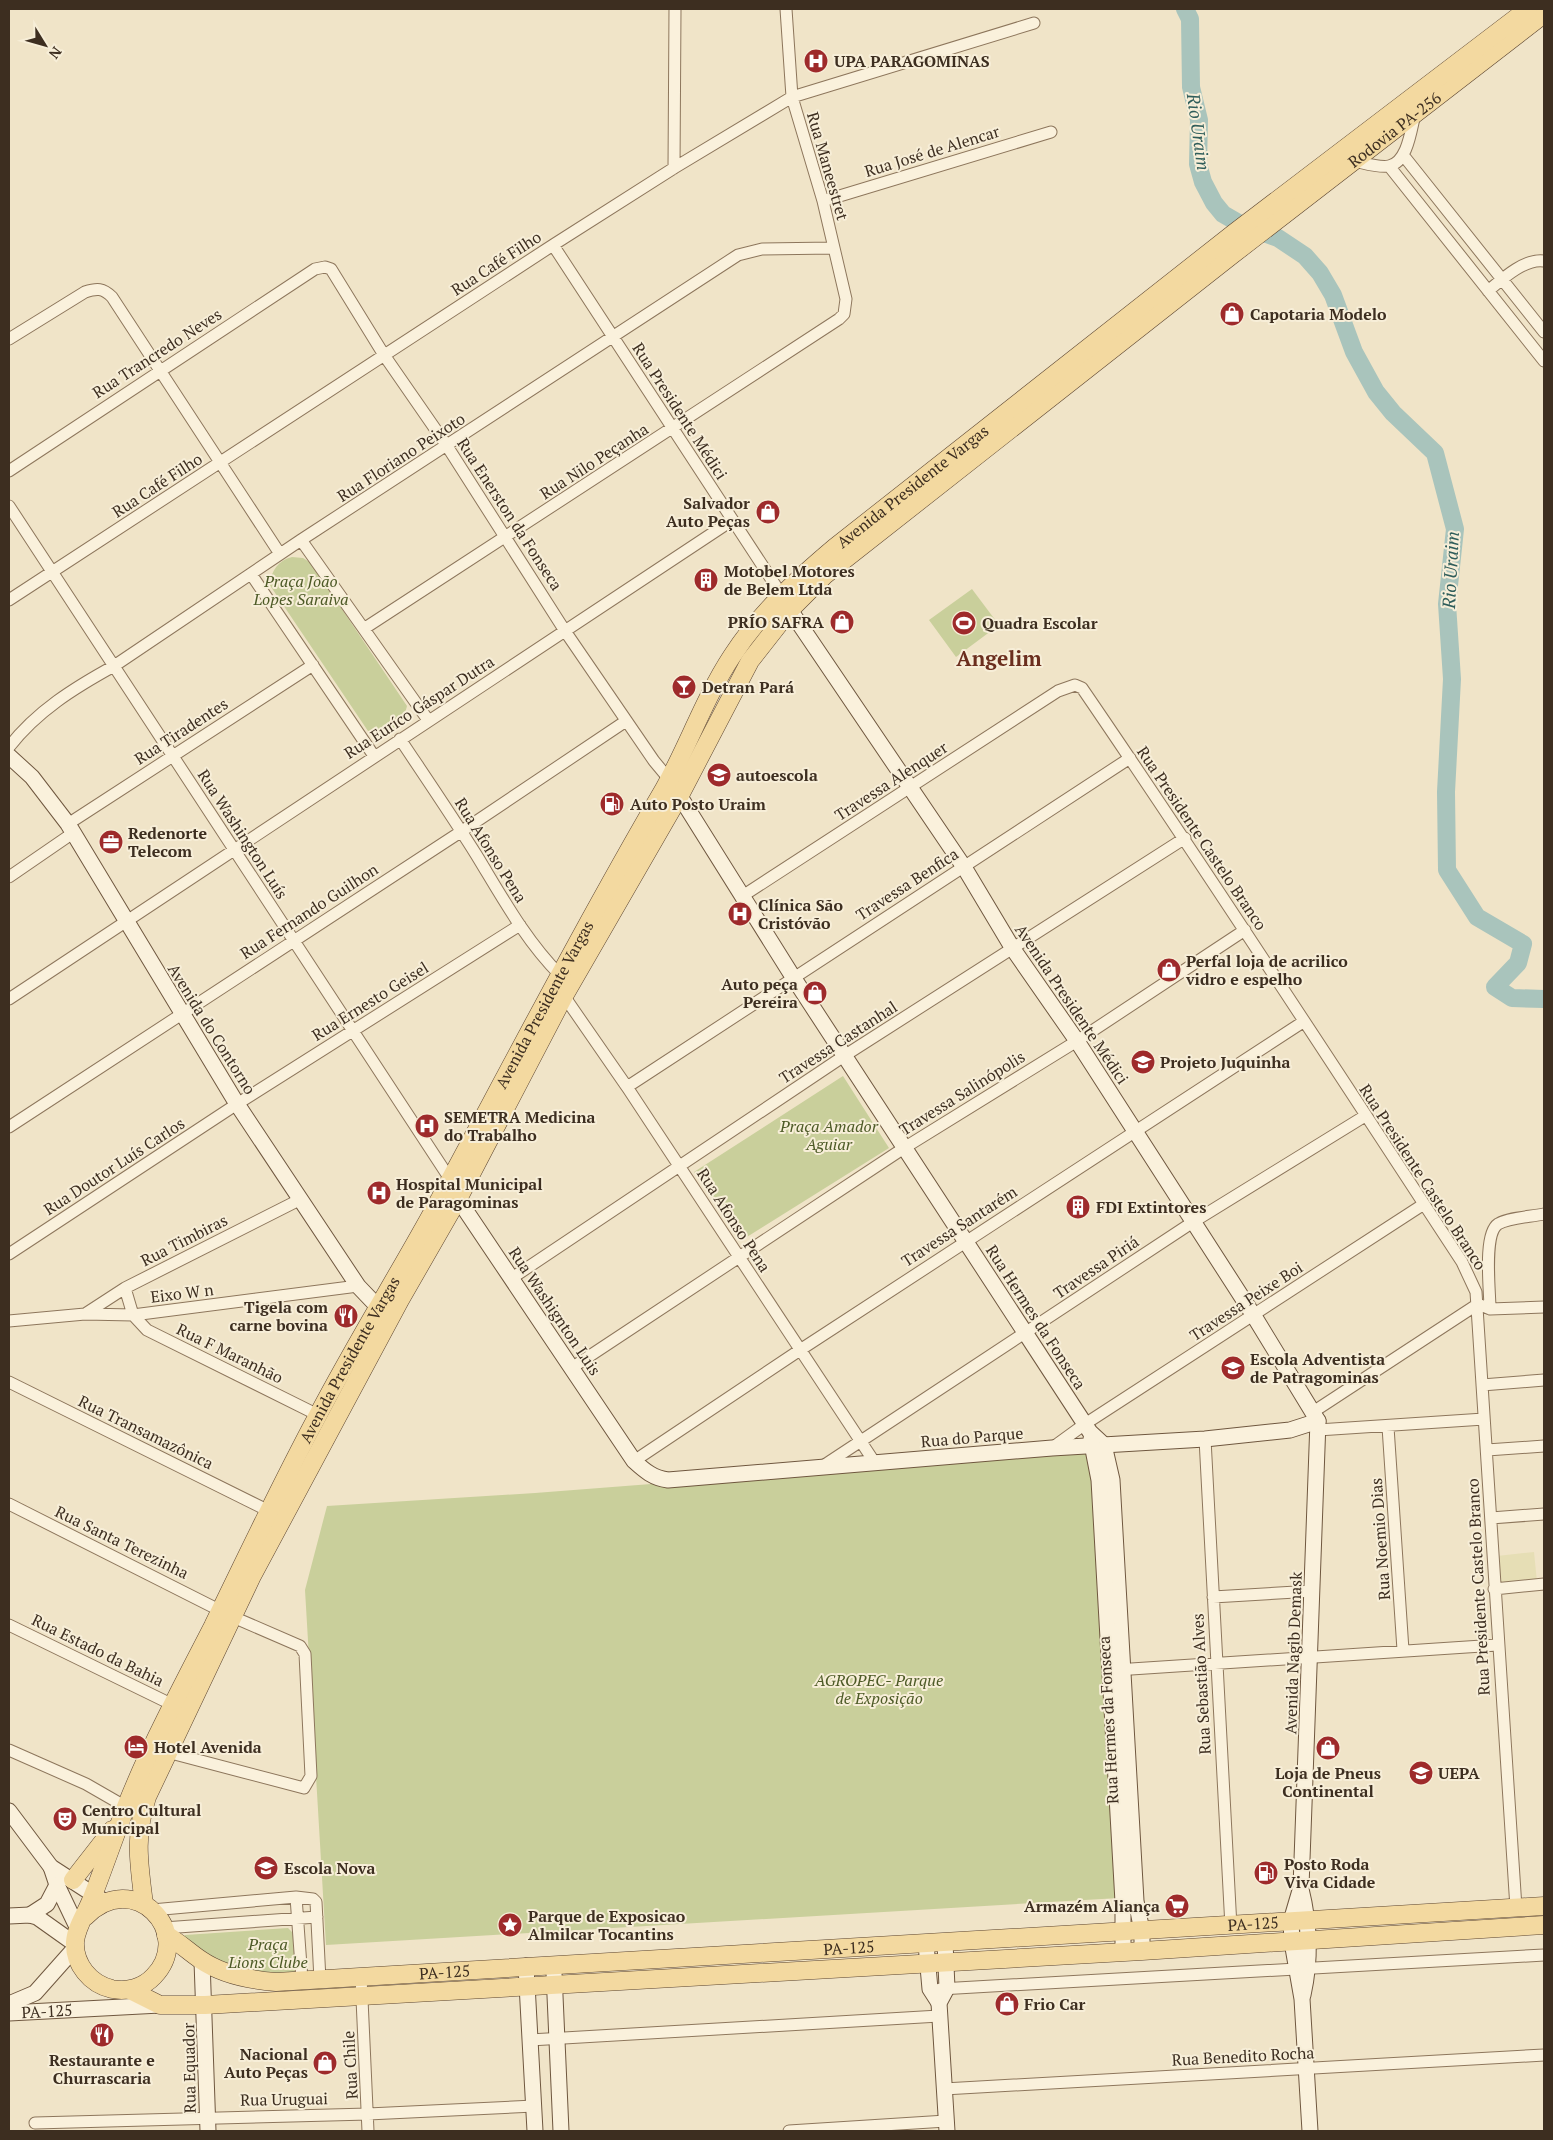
<svg xmlns="http://www.w3.org/2000/svg" width="1553" height="2140" font-family="'PT Serif',serif">
<style>
.farmland{fill:#e6deb5}
.green{fill:#c9cf9b}
.lines{fill:none;stroke-linecap:round;stroke-linejoin:round}
.river{stroke:#a9c4bc;stroke-width:18}
.street-casing{stroke:#8d765c;stroke-width:13}
.secondary-casing{stroke:#6f573f;stroke-width:17}
.primary-casing{stroke:#5b4430;stroke-width:19}
.street{stroke:#faf1dc;stroke-width:11}
.secondary{stroke:#faf1dc;stroke-width:15}
.primary{stroke:#f3d9a0;stroke-width:18}
.labels{text-anchor:middle;stroke-width:4;stroke-linejoin:round;paint-order:stroke}
.poi-label{font-size:16px;font-weight:bold;fill:#3d2e20;stroke:#f7eed8;text-anchor:start}
.street-label{font-size:16px;fill:#3d2e20;stroke:#f7eed8}
.park-label{font-size:16px;font-style:italic;fill:#4d5a26;stroke:#f7eed8}
.water-label{font-size:18px;font-style:italic;fill:#2f5d5a;stroke:#f7eed8}
.district-label{font-size:21px;font-weight:bold;fill:#6b2e1e;stroke:#f7eed8}
</style>
<rect width="100%" height="100%" fill="#f0e4c8"/>
<path class="farmland" d="M 1534,1552 L 1537,1582 L 1500,1586 L 1497,1556 Z"/>
<path class="green" d="M 292,557 L 303,558 L 311,563 L 407,706 C 402,725 399,728 381,735 L 368,731 L 269,584 C 272,571 278,560 292,557 Z
M 972,589 L 999,625 L 956,657 L 929,620 Z
M 843,1076 L 889,1148 L 742,1240 L 694,1172 Z
M 1088,1450 L 1091,1456 L 1119,1898 L 326,1945 L 305,1590 L 327,1506 L 535,1493 Z
M 288,1928 L 293,1933 L 295,1975 L 228,1969 L 183,1937 L 185,1935 Z"/>
<g class="lines">
<path class="river" d="M 1185,9 L 1190,19 L 1191,87 L 1199,120 L 1198,164 L 1203,182 L 1214,203 L 1223,214 L 1242,225 L 1278,238 L 1305,256 L 1320,273 L 1333,295 L 1354,352 L 1376,392 L 1393,413 L 1435,453 L 1455,529 L 1447,604 L 1452,679 L 1446,792 L 1447,870 L 1477,917 L 1523,944 L 1518,963 L 1495,987 L 1512,998 L 1544,999"/>
<defs>
<path id="street" d="M 1403,155 L 1544,332
M 1354,161 C 1364,163 1379,168 1389,166 C 1408,162 1411,129 1415,114
M 1389,166 L 1544,361
M 674,168 L 675,9
M 823,201 L 1051,132
M 553,245 L 781,594
M 1488,291 C 1502,279 1525,258 1544,261
M 9,339 L 85,292 C 97,288 103,288 112,297 L 280,554
M 9,471 L 315,269 L 325,267 L 331,269 L 384,355 L 447,446 L 565,631 L 654,761 L 669,779
M 9,506 L 450,1179
M 301,540 L 428,720
M 251,574 L 374,756
M 9,600 L 553,245 L 674,168 L 792,97 L 1034,23
M 365,628 L 839,319 L 844,314 L 846,299 L 823,201 L 792,97 L 786,9
M 400,739 C 426,778 452,816 477,856 C 502,897 526,941 560,975
M 9,747 C 37,711 74,688 114,666 L 301,540 L 738,255 L 762,249 L 833,248
M 68,824 L 313,665
M 9,877 L 73,833
M 741,897 L 1058,691 L 1075,685 L 1082,688 C 1212,878 1336,1070 1462,1262 L 1476,1292 L 1516,1908
M 564,996 L 627,1087 L 875,1463
M 9,999 L 731,521
M 627,1087 L 1130,758
M 9,1127 L 462,831 L 626,721
M 9,1254 L 237,1104 L 520,925
M 512,1278 L 844,1056 L 1185,838
M 125,1288 L 133,1315 L 147,1330 L 318,1415
M 1490,1309 C 1490,1291 1483,1234 1498,1224 C 1510,1217 1530,1217 1544,1214
M 85,1314 L 125,1288 L 301,1199
M 9,1321 L 85,1314 L 133,1315 L 358,1286
M 573,1367 L 904,1148 L 1077,1041 L 1245,930
M 9,1382 L 269,1511
M 1482,1385 L 1544,1380
M 1313,1412 L 1478,1304 L 1490,1309 L 1544,1307
M 1388,1427 L 1403,1650
M 1318,1430 L 1484,1419
M 1205,1439 L 1231,1927
M 1052,1448 L 1085,1424 L 1424,1204
M 1487,1450 L 1544,1446
M 634,1461 L 800,1350 L 1303,1022
M 823,1466 L 1193,1222 L 1365,1116
M 9,1504 L 233,1617 L 300,1646 L 305,1654 L 311,1776 L 304,1788 L 167,1752
M 1491,1518 L 1544,1514
M 1494,1589 L 1544,1584
M 1213,1597 L 1313,1591
M 9,1625 L 173,1705
M 1116,1670 L 1497,1645
M 9,1750 L 86,1784 L 126,1807
M 296,1897 L 302,1980
M 152,1910 L 296,1897 L 313,1899 L 316,1902 L 320,1980
M 164,1928 L 317,1917
M 361,1977 L 368,2131
M 940,1989 L 1544,1955
M 530,2040 L 939,2016
M 944,2089 L 1544,2055
M 35,2123 L 368,2114 L 534,2106
M 789,2131 L 946,2121"/>
<g id="secondary">
<path d="M 790,610 L 964,867 L 1013,949 L 1077,1041 L 1254,1316 L 1318,1421 L 1301,1887 L 1291,1921 L 1292,1942 L 1302,1999 L 1310,2131"/>
<path d="M 9,756 L 32,777 L 68,824 L 237,1104 L 358,1286 L 379,1308 L 388,1314"/>
<path d="M 674,787 L 793,977 L 1090,1432 L 1104,1445 L 1112,1480 L 1136,1901 L 1142,1931 L 1142,1951"/>
<path d="M 454,1190 L 458,1199 L 634,1461 C 645,1471 653,1478 668,1480 L 1052,1448 L 1205,1439 L 1290,1430 L 1318,1421"/>
<path d="M 1091,1439 L 1099,1480 L 1123,1902 L 1123,1952"/>
<path d="M 9,1811 L 51,1867 L 102,1900"/>
<path d="M 51,1867 L 57,1885 L 78,1929"/>
<path d="M 1301,1889 C 1310,1925 1311,1959 1303,1995"/>
<path d="M 30,1915 L 47,1904 L 57,1885"/>
<path d="M 9,1916 L 30,1915 L 37,1917 L 75,1944"/>
<path d="M 945,1942 L 947,1988 L 939,2003 L 947,2131"/>
<path d="M 926,1944 L 930,1989 L 939,2003"/>
<path d="M 202,1961 L 208,2131"/>
<path d="M 526,1966 L 535,2131"/>
<path d="M 554,1973 L 561,2131"/>
<path d="M 9,2004 L 35,1993 L 75,1948"/>
<path id="s1" d="M 9,2013 L 160,2005"/>
</g>
<g id="primary">
<path d="M 73,1880 L 112,1830"/>
<path id="s2" d="M 144,1904 C 139,1863 134,1838 147,1797 L 252,1576 L 400,1300 L 458,1199 L 564,996 L 680,795 L 750,661 L 790,610 L 825,575 L 1232,255 L 1544,14"/>
<path id="s3" d="M 85,1917 C 134,1867 195,1933 154,1976 C 143,1988 127,1992 112,1989 C 90,1984 74,1964 75,1942 C 76,1927 87,1912 92,1898 C 101,1875 109,1852 118,1828 C 142,1761 180,1690 213,1626 C 247,1556 280,1486 317,1417 C 354,1346 397,1277 436,1206 C 511,1067 584,926 664,789 C 688,746 705,697 732,656 C 760,613 795,581 834,548 L 1234,233 L 1528,9"/>
<path id="s4" d="M 166,1935 C 179,1942 189,1952 201,1960 C 223,1975 250,1980 276,1982 L 1544,1906"/>
<path d="M 130,1990 L 160,2005 L 205,2005 L 1142,1951 L 1544,1925"/>
</g>
</defs>
<use href="#street" class="street-casing"/>
<use href="#secondary" class="secondary-casing"/>
<use href="#primary" class="primary-casing"/>
<use href="#street" class="street"/>
<use href="#secondary" class="secondary"/>
<use href="#primary" class="primary"/>
</g>
<defs>
<symbol id="hospital-disc" viewBox="-11 -11 22 22"><circle r="9.5" fill="#9e2a2b" stroke="#f7eed8"/><path d="M-5-5h3v3.5h4V-5h3V5h-3V1.5h-4V5h-3Z" fill="#fff"/></symbol>
<symbol id="shop-disc" viewBox="-11 -11 22 22"><circle r="9.5" fill="#9e2a2b" stroke="#f7eed8"/><path d="M-5-2.5h2.3a2.7 3.5 0 0 1 5.4 0H5L5.5 6h-11ZM-1.5-2.5h3a1.5 2.3 0 0 0-3 0Z" fill="#fff"/></symbol>
<symbol id="building-disc" viewBox="-11 -11 22 22"><circle r="9.5" fill="#9e2a2b" stroke="#f7eed8"/><path d="M-4-6H4V6H1V3H-1V6H-4ZM-2.5-4.3h1.7v1.8h-1.7ZM.8-4.3h1.7v1.8H.8ZM-2.5-1h1.7V.8h-1.7ZM.8-1h1.7V.8H.8Z" fill="#fff"/></symbol>
<symbol id="stadium-disc" viewBox="-11 -11 22 22"><circle r="9.5" fill="#9e2a2b" stroke="#f7eed8"/><path d="M0-5a6.5 5 0 1 0 0 10a6.5 5 0 1 0 0-10ZM-3.5-1.8h7v3.6h-7Z" fill="#fff"/></symbol>
<symbol id="bar-disc" viewBox="-11 -11 22 22"><circle r="9.5" fill="#9e2a2b" stroke="#f7eed8"/><path d="M-6-5H6L.8 .8V4.5H3.5V6h-7V4.5H-.8V.8Z" fill="#fff"/></symbol>
<symbol id="school-disc" viewBox="-11 -11 22 22"><circle r="9.5" fill="#9e2a2b" stroke="#f7eed8"/><path d="M0-5L7-2L0 1L-7-2ZM-4 1L0 2.5L4 1V4Q0 6-4 4Z" fill="#fff"/></symbol>
<symbol id="fuel-disc" viewBox="-11 -11 22 22"><circle r="9.5" fill="#9e2a2b" stroke="#f7eed8"/><path d="M-5.5-6h7V0h2V4h1.3V-2.5L3-4.5l.8-.8L6-3V5H2.5V1h-1V6h-7ZM-4.2-4.7v3.2H.2V-4.7Z" fill="#fff"/></symbol>
<symbol id="office-disc" viewBox="-11 -11 22 22"><circle r="9.5" fill="#9e2a2b" stroke="#f7eed8"/><path d="M-6-3h4V-5.5h4V-3h4V5H-6ZM-1-4.5V-3h2v-1.5ZM-6 0V1H6V0Z" fill="#fff"/></symbol>
<symbol id="restaurant-disc" viewBox="-11 -11 22 22"><circle r="9.5" fill="#9e2a2b" stroke="#f7eed8"/><path d="M-5-6h1v4h1v-4h1v4h1v-4h1v5L-1.5 .5V6h-2V.5L-5-1ZM5-6V6H3V1.5H1.5Q1.5-4 5-6Z" fill="#fff"/></symbol>
<symbol id="hotel-disc" viewBox="-11 -11 22 22"><circle r="9.5" fill="#9e2a2b" stroke="#f7eed8"/><path d="M-6-4.5h1.5V1H6V5H4.5V3h-9V5H-6ZM-4 0a1.8 1.8 0 1 1 3.6 0ZM.5 0V-2.5h3Q6-2.5 6 0Z" fill="#fff"/></symbol>
<symbol id="university-disc" viewBox="-11 -11 22 22"><circle r="9.5" fill="#9e2a2b" stroke="#f7eed8"/><path d="M0-5L7-2L0 1L-7-2ZM-4 1L0 2.5L4 1V4Q0 6-4 4Z" fill="#fff"/></symbol>
<symbol id="theatre-disc" viewBox="-11 -11 22 22"><circle r="9.5" fill="#9e2a2b" stroke="#f7eed8"/><path d="M-5-5.5Q0-4 5-5.5V0Q5 5 0 6Q-5 5-5 0ZM-3.3-2.5H-1v1.5H-3.3ZM1-2.5H3.3v1.5H1ZM-2.8 1Q0 5.5 2.8 1Z" fill="#fff"/></symbol>
<symbol id="supermarket-disc" viewBox="-11 -11 22 22"><circle r="9.5" fill="#9e2a2b" stroke="#f7eed8"/><path d="M-6-5.5h2.5l.6 2H6L4.5 2H-2.5L-4.4-4H-6ZM-1.5 3.2a1.3 1.3 0 1 0 .1 0ZM3 3.2a1.3 1.3 0 1 0 .1 0Z" fill="#fff"/></symbol>
<symbol id="sight-disc" viewBox="-11 -11 22 22"><circle r="9.5" fill="#9e2a2b" stroke="#f7eed8"/><path d="M0-6L1.8-2.2L6-1.7L2.9 1.2L3.7 5.4L0 3.3L-3.7 5.4L-2.9 1.2L-6-1.7L-1.8-2.2Z" fill="#fff"/></symbol>
</defs>
<g fill-rule="evenodd">
<use href="#hospital-disc" x="802" y="47" width="28" height="28"/>
<use href="#shop-disc" x="1218" y="300" width="28" height="28"/>
<use href="#shop-disc" x="754" y="498" width="28" height="28"/>
<use href="#building-disc" x="692" y="566" width="28" height="28"/>
<use href="#shop-disc" x="828" y="608" width="28" height="28"/>
<use href="#stadium-disc" x="950" y="609" width="28" height="28"/>
<use href="#bar-disc" x="670" y="673" width="28" height="28"/>
<use href="#school-disc" x="705" y="761" width="28" height="28"/>
<use href="#fuel-disc" x="598" y="790" width="28" height="28"/>
<use href="#office-disc" x="97" y="828" width="28" height="28"/>
<use href="#hospital-disc" x="726" y="900" width="28" height="28"/>
<use href="#shop-disc" x="1155" y="956" width="28" height="28"/>
<use href="#shop-disc" x="801" y="979" width="28" height="28"/>
<use href="#school-disc" x="1129" y="1048" width="28" height="28"/>
<use href="#hospital-disc" x="413" y="1112" width="28" height="28"/>
<use href="#hospital-disc" x="365" y="1179" width="28" height="28"/>
<use href="#building-disc" x="1064" y="1193" width="28" height="28"/>
<use href="#restaurant-disc" x="332" y="1302" width="28" height="28"/>
<use href="#school-disc" x="1219" y="1354" width="28" height="28"/>
<use href="#hotel-disc" x="122" y="1733" width="28" height="28"/>
<use href="#shop-disc" x="1314" y="1734" width="28" height="28"/>
<use href="#university-disc" x="1407" y="1759" width="28" height="28"/>
<use href="#theatre-disc" x="51" y="1805" width="28" height="28"/>
<use href="#school-disc" x="252" y="1854" width="28" height="28"/>
<use href="#fuel-disc" x="1252" y="1859" width="28" height="28"/>
<use href="#supermarket-disc" x="1163" y="1892" width="28" height="28"/>
<use href="#sight-disc" x="496" y="1911" width="28" height="28"/>
<use href="#shop-disc" x="993" y="1990" width="28" height="28"/>
<use href="#restaurant-disc" x="88" y="2021" width="28" height="28"/>
<use href="#shop-disc" x="311" y="2049" width="28" height="28"/>
</g>
<g class="labels">
<g class="poi-label">
<text x="834" y="67">UPA PARAGOMINAS</text>
<text x="1250" y="320">Capotaria Modelo</text>
<text x="750" y="509" text-anchor="end">Salvador<tspan x="750" dy="18">Auto Peças</tspan></text>
<text x="724" y="577">Motobel Motores<tspan x="724" dy="18">de Belem Ltda</tspan></text>
<text x="824" y="628" text-anchor="end">PRÍO SAFRA</text>
<text x="982" y="629">Quadra Escolar</text>
<text x="702" y="693">Detran Pará</text>
<text x="736" y="781">autoescola</text>
<text x="630" y="810">Auto Posto Uraim</text>
<text x="128" y="839">Redenorte<tspan x="128" dy="18">Telecom</tspan></text>
<text x="758" y="911">Clínica São<tspan x="758" dy="18">Cristóvão</tspan></text>
<text x="1186" y="967">Perfal loja de acrilico<tspan x="1186" dy="18">vidro e espelho</tspan></text>
<text x="798" y="990" text-anchor="end">Auto peça<tspan x="798" dy="18">Pereira</tspan></text>
<text x="1160" y="1068">Projeto Juquinha</text>
<text x="444" y="1123">SEMETRA Medicina<tspan x="444" dy="18">do Trabalho</tspan></text>
<text x="396" y="1190">Hospital Municipal<tspan x="396" dy="18">de Paragominas</tspan></text>
<text x="1096" y="1213">FDI Extintores</text>
<text x="328" y="1313" text-anchor="end">Tigela com<tspan x="328" dy="18">carne bovina</tspan></text>
<text x="1250" y="1365">Escola Adventista<tspan x="1250" dy="18">de Patragominas</tspan></text>
<text x="154" y="1753">Hotel Avenida</text>
<text x="1328" y="1779" text-anchor="middle">Loja de Pneus<tspan x="1328" dy="18">Continental</tspan></text>
<text x="1438" y="1779">UEPA</text>
<text x="82" y="1816">Centro Cultural<tspan x="82" dy="18">Municipal</tspan></text>
<text x="1284" y="1870">Posto Roda<tspan x="1284" dy="18">Viva Cidade</tspan></text>
<text x="284" y="1874">Escola Nova</text>
<text x="1160" y="1912" text-anchor="end">Armazém Aliança</text>
<text x="528" y="1922">Parque de Exposicao<tspan x="528" dy="18">Almilcar Tocantins</tspan></text>
<text x="1024" y="2010">Frio Car</text>
<text x="308" y="2060" text-anchor="end">Nacional<tspan x="308" dy="18">Auto Peças</tspan></text>
<text x="102" y="2066" text-anchor="middle">Restaurante e<tspan x="102" dy="18">Churrascaria</tspan></text>
</g>
<g class="street-label">
<text dy="6" stroke="none"><textPath href="#s2" startOffset="2232">Rodovia PA-256</textPath></text>
<text transform="translate(932 151) rotate(-17)" y="6">Rua José de Alencar</text>
<text transform="translate(828 166) rotate(74)" y="6">Rua Maneestret</text>
<text transform="translate(496 263) rotate(-33)" y="6">Rua Café Filho</text>
<text transform="translate(157 353) rotate(-33)" y="6">Rua Trancredo Neves</text>
<text transform="translate(680 411) rotate(57)" y="6">Rua Presidente Médici</text>
<text transform="translate(401 457) rotate(-33)" y="6">Rua Floriano Peixoto</text>
<text transform="translate(594 461) rotate(-33)" y="6">Rua Nilo Peçanha</text>
<text transform="translate(157 485) rotate(-33)" y="6">Rua Café Filho</text>
<text dy="6" stroke="none"><textPath href="#s3" startOffset="1954">Avenida Presidente Vargas</textPath></text>
<text transform="translate(510 514) rotate(57)" y="6">Rua Enerston da Fonseca</text>
<text transform="translate(419 707) rotate(-33)" y="6">Rua Euríco Gáspar Dutra</text>
<text transform="translate(181 731) rotate(-33)" y="6">Rua Tiradentes</text>
<text transform="translate(891 781) rotate(-33)" y="6">Travessa Alenquer</text>
<text transform="translate(243 834) rotate(57)" y="6">Rua Washington Luís</text>
<text transform="translate(1202 838) rotate(56)" y="6">Rua Presidente Castelo Branco</text>
<text transform="translate(491 850) rotate(58)" y="6">Rua Afonso Pena</text>
<text transform="translate(907 884) rotate(-33)" y="6">Travessa Benfica</text>
<text transform="translate(309 911) rotate(-33)" y="6">Rua Fernando Guilhon</text>
<text transform="translate(370 1001) rotate(-32)" y="6">Rua Ernesto Geisel</text>
<text dy="6" stroke="none"><textPath href="#s3" startOffset="1309">Avenida Presidente Vargas</textPath></text>
<text transform="translate(1072 1004) rotate(56)" y="6">Avenida Presidente Médici</text>
<text transform="translate(212 1029) rotate(58)" y="6">Avenida do Contorno</text>
<text transform="translate(838 1042) rotate(-33)" y="6">Travessa Castanhal</text>
<text transform="translate(962 1093) rotate(-32)" y="6">Travessa Salinópolis</text>
<text transform="translate(114 1166) rotate(-33)" y="6">Rua Doutor Luís Carlos</text>
<text transform="translate(1423 1177) rotate(57)" y="6">Rua Presidente Castelo Branco</text>
<text transform="translate(734 1220) rotate(57)" y="6">Rua Afonso Pena</text>
<text transform="translate(959 1226) rotate(-33)" y="6">Travessa Santarém</text>
<text transform="translate(184 1240) rotate(-27)" y="6">Rua Timbiras</text>
<text transform="translate(1096 1267) rotate(-34)" y="6">Travessa Piriá</text>
<text transform="translate(182 1293) rotate(-7)" y="6">Eixo W n</text>
<text transform="translate(1246 1301) rotate(-33)" y="6">Travessa Peixe Boi</text>
<text transform="translate(555 1311) rotate(56)" y="6">Rua Washignton Luis</text>
<text transform="translate(1036 1317) rotate(57)" y="6">Rua Hermes da Fonseca</text>
<text transform="translate(230 1353) rotate(26)" y="6">Rua F Maranhão</text>
<text dy="6" stroke="none"><textPath href="#s3" startOffset="904">Avenida Presidente Vargas</textPath></text>
<text transform="translate(146 1432) rotate(26)" y="6">Rua Transamazônica</text>
<text transform="translate(972 1437) rotate(-5)" y="6">Rua do Parque</text>
<text transform="translate(1380 1539) rotate(-94)" y="6">Rua Noemio Dias</text>
<text transform="translate(122 1542) rotate(26)" y="6">Rua Santa Terezinha</text>
<text transform="translate(1478 1587) rotate(-93)" y="6">Rua Presidente Castelo Branco</text>
<text transform="translate(98 1650) rotate(26)" y="6">Rua Estado da Bahia</text>
<text transform="translate(1293 1653) rotate(-88)" y="6">Avenida Nagib Demask</text>
<text transform="translate(1201 1684) rotate(-93)" y="6">Rua Sebastião Alves</text>
<text transform="translate(1108 1720) rotate(-93)" y="6">Rua Hermes da Fonseca</text>
<text dy="6" stroke="none"><textPath href="#s4" startOffset="1101">PA-125</textPath></text>
<text dy="6" stroke="none"><textPath href="#s4" startOffset="696">PA-125</textPath></text>
<text dy="6" stroke="none"><textPath href="#s4" startOffset="291">PA-125</textPath></text>
<text dy="6" stroke="none"><textPath href="#s1" startOffset="38">PA-125</textPath></text>
<text transform="translate(1243 2056) rotate(-3)" y="6">Rua Benedito Rocha</text>
<text transform="translate(350 2065) rotate(-93)" y="6">Rua Chile</text>
<text transform="translate(189 2068) rotate(-91)" y="6">Rua Equador</text>
<text transform="translate(284 2099) rotate(-1)" y="6">Rua Uruguai</text>
</g>
<g class="park-label">
<text x="301" y="587">Praça João<tspan x="301" dy="18">Lopes Saraiva</tspan></text>
<text x="829" y="1132">Praça Amador<tspan x="829" dy="18">Aguiar</tspan></text>
<text x="879" y="1686">AGROPEC- Parque<tspan x="879" dy="18">de Exposição</tspan></text>
<text x="268" y="1950">Praça<tspan x="268" dy="18">Lions Clube</tspan></text>
</g>
<g class="water-label">
<text transform="translate(1198 132) rotate(82)" y="6">Rio Uraim</text>
<text transform="translate(1451 570) rotate(-87)" y="6">Rio Uraim</text>
</g>
<g class="district-label">
<text x="999" y="666">Angelim</text>
</g>
</g>
<rect width="1553" height="2140" fill="none" stroke="#3d2e20" stroke-width="20"/>
<g transform="translate(45 45) rotate(127)" stroke="#f7eed8" stroke-width="4" paint-order="stroke">
<path d="M0-4L9 19L0 12L-9 19Z" fill="#3d2e20"/>
<text y="-8" font-size="14" font-weight="bold" text-anchor="middle" fill="#3d2e20">N</text>
</g>
</svg>
